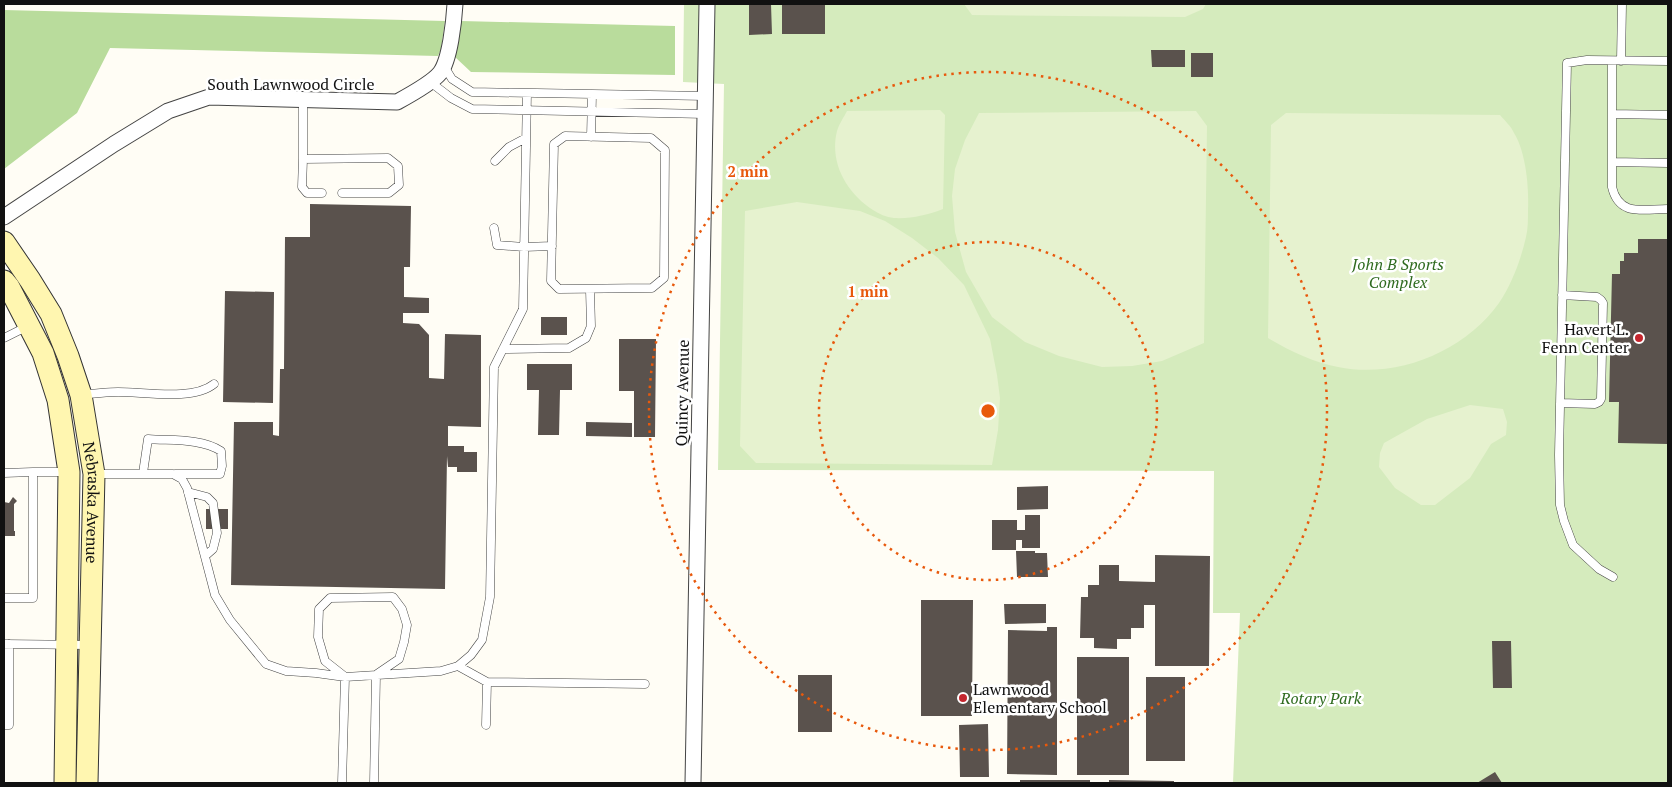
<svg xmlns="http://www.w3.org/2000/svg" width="1672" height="787" font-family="'PT Serif',serif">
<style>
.green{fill:#d5ebbd}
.forest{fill:#b9dc9c}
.pitch{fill:#e6f2cf}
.building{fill:#5a524d}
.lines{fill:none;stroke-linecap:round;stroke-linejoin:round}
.lane-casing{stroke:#444;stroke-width:9}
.street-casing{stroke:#444;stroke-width:17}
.secondary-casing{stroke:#333;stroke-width:23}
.lane{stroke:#fff;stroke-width:8}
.street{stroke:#fff;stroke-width:15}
.secondary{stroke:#fff6b0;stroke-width:21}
.ring{fill:none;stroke:#e8590c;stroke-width:2.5;stroke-dasharray:2.5 5}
.poi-dot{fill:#c4262e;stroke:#fff;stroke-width:2}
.labels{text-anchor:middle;stroke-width:5;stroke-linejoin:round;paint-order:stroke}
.street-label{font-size:16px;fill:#111;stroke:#fff}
.park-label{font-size:16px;font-style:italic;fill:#2f6b1f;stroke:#fff}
.poi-label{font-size:16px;fill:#111;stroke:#fff;text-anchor:end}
.centre{fill:#e8590c;stroke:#fff;stroke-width:2.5}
.ring-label{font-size:15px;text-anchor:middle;font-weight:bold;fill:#e8590c;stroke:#fff;stroke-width:5;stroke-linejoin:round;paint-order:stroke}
</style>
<rect width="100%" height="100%" fill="#fffdf5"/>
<path class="green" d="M 684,4 L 1668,4 L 1668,783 L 1233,783 L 1240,613 L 1213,613 L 1214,471 L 718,470 L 724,84 L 683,82 Z"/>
<path class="forest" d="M 4,10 L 445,21 L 441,49 L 438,56 L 110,48 L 77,113 L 4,169 Z
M 461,21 L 675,26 L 675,75 L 471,72 L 455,57 Z"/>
<path class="pitch" d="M 964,4 L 1206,4 L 1203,9 L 1185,17 L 972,15 Z
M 940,110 L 945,115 L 943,209 C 928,215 910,219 894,218 C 886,217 879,214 873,210 C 847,193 829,163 837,131 C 839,124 844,117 847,111 Z
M 1196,111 L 1207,126 L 1204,343 L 1162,361 L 1132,366 L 1102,367 L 1059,356 L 1025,342 L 992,317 L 966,272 L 955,232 L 952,196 L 955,169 L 965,140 L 979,113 Z
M 1286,113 L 1500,115 C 1505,121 1511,126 1514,133 C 1526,152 1529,188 1528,210 C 1528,219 1528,229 1526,237 C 1521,259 1512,284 1499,303 C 1464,352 1397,379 1338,367 C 1313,362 1290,351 1268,338 L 1271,125 Z
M 797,202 L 860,211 L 885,221 L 912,238 L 938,258 L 964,285 L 990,339 L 997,375 L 1000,398 L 998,430 L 992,465 L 756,463 L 740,446 L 745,211 Z
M 1470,405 L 1503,409 L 1507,422 L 1506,435 L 1491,444 L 1470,478 L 1435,505 L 1421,505 L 1395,488 L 1379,467 L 1380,453 L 1384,443 L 1427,419 Z"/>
<path class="building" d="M 749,4 L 771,4 L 772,34 L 749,35 Z
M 782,4 L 825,4 L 825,34 L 782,34 Z
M 1151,50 L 1185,50 L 1185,67 L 1152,67 Z
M 1191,53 L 1213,53 L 1213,77 L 1191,77 Z
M 310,204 L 411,206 L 410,267 L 404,267 L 404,297 L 429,298 L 429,313 L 403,313 L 403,323 L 419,324 L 429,335 L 429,378 L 444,379 L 445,334 L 481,335 L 481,427 L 448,426 L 448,446 L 464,446 L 464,452 L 477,452 L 477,472 L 457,472 L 457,467 L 448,467 L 447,456 L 445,589 L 231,585 L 234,422 L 273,422 L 273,435 L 279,436 L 280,369 L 284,369 L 285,237 L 310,237 Z
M 1638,239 L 1668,239 L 1668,444 L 1618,443 L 1619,402 L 1609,402 L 1612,274 L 1620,274 L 1620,261 L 1624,261 L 1624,253 L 1638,253 Z
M 225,291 L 274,292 L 273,403 L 223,402 Z
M 541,317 L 567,317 L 567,335 L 541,335 Z
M 619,339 L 656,339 L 655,437 L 634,437 L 634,391 L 619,391 Z
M 527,364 L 572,364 L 572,390 L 560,390 L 559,435 L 538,435 L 539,390 L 527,390 Z
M 586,422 L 632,423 L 632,437 L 586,436 Z
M 1048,486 L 1048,509 L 1017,510 L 1017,487 Z
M 13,497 L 17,501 L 14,504 L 14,531 L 15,531 L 15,536 L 4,536 L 4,502 L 9,503 Z
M 206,509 L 228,509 L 228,529 L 206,529 Z
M 1025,515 L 1040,515 L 1040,548 L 1022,548 L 1022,540 L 1016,540 L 1016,550 L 992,550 L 992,520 L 1017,520 L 1017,530 L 1025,530 Z
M 1016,551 L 1035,551 L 1035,553 L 1047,553 L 1048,577 L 1017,577 Z
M 1155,555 L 1210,556 L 1209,666 L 1155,666 L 1155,605 L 1144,605 L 1144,628 L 1131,628 L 1131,639 L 1117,639 L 1117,649 L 1094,648 L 1094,638 L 1080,638 L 1081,597 L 1088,597 L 1088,585 L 1099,585 L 1099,565 L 1119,565 L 1119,581 L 1155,582 Z
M 921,600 L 973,600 L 972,716 L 921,716 Z
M 1004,604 L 1046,604 L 1046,623 L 1005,624 Z
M 1047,627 L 1057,627 L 1057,775 L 1007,774 L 1008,630 L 1047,631 Z
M 1492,641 L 1511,641 L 1512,688 L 1493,688 Z
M 1077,657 L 1129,657 L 1129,775 L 1077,775 Z
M 798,675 L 832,675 L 832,732 L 798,732 Z
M 1146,677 L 1185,677 L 1185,761 L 1146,761 Z
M 988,724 L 989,777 L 960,777 L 959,725 Z
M 1495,772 L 1502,783 L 1477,783 Z
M 1020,780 L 1090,780 L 1090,783 L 1020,783 Z
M 1109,780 L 1174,781 L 1174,783 L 1109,783 Z"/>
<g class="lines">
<defs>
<path id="lane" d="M 1612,61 L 1612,187 C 1619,217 1643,209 1668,209
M 1621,61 L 1622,4
M 444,66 L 452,79 L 472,92 L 706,96
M 429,81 L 451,98 L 472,109 L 705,114
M 303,100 L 303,159 L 388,158 L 398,166 L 399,185 L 389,193 L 342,193
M 1612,114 L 1668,115
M 565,136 L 651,138 L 665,150 L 664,278 L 652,288 L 559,289 L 551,281 L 554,144 Z
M 591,137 L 592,95
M 303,159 L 302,187 L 307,193 L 322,193
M 495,161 L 509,147 L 526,138
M 1612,162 L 1668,163
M 494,228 L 497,245 L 524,247 L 552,246
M 4,338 L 28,326
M 503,349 L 569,348 L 586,338 L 591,326 L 590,290
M 83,394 C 95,394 106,392 118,392 C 145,392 193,401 214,384
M 1560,403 L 1595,404 L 1599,402 L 1601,399 L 1603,303 L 1601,300 L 1597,297 L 1562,295
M 4,473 L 33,472
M 143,473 L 148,439 C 171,441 201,438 221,451 L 222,466 L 220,474 L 175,474
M 96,474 L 173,474 L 182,479 L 187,488 L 215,595 L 230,620 L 266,664 L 286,671 L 316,673 L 345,677 L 441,671 L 458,666 L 471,655 L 482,640 L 490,597 L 494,367 L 523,309 L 527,93
M 188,492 L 207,497 L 213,503 L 217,533 L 213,549 L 205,556
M 1613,577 L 1599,569 L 1573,545 L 1564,521 L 1560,505 L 1559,455 L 1567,63 L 1587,60 L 1668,61
M 4,598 L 33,598 L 33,472 L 67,472
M 4,644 L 88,645
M 458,666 L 487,682 L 486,725
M 344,676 L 325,661 L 318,637 L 319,609 L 330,598 L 393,597 L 402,609 L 407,625 L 404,642 L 399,659 L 377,674
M 487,682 L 645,684
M 4,725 L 9,725 L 9,644
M 342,783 L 345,677
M 374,783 L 376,675"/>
<path id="street" d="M 4,217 L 114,144 L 168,111 L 209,97 L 397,102 C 408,96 432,83 440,73 C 450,60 454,21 455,4
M 693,783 L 707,4"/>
<g id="secondary">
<path id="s1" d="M 4,242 L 30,280 L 51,314 L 68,356 L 81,395 L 94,474 L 87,783"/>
<path d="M 4,281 L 9,287 L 43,353 L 58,400 L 69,472 L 65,783"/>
</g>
</defs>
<use href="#lane" class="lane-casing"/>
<use href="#street" class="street-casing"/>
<use href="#secondary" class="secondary-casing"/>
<use href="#lane" class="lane"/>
<use href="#street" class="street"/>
<use href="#secondary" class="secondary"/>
</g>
<g class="ring">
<circle cx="988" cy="411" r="169"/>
<circle cx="988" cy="411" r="339"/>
</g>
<g class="poi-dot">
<circle cx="1639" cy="338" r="5"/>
<circle cx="963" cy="698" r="5"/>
</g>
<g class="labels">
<g class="street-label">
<text x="291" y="90">South Lawnwood Circle</text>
<text transform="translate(682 393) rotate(-89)" y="6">Quincy Avenue</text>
<text dy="6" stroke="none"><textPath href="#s1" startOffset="281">Nebraska Avenue</textPath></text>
</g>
<g class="park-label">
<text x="1398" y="270">John B Sports<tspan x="1398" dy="18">Complex</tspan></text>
<text x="1321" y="704">Rotary Park</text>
</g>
<g class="poi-label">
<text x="1629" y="335">Havert L.<tspan x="1629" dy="18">Fenn Center</tspan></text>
<text x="973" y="695" text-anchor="start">Lawnwood<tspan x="973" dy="18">Elementary School</tspan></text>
</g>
</g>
<circle cx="988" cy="411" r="8" class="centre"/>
<g class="ring-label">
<text x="748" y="177">2 min</text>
<text x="868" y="297">1 min</text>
</g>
<rect width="1672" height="787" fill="none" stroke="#111111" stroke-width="10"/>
</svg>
